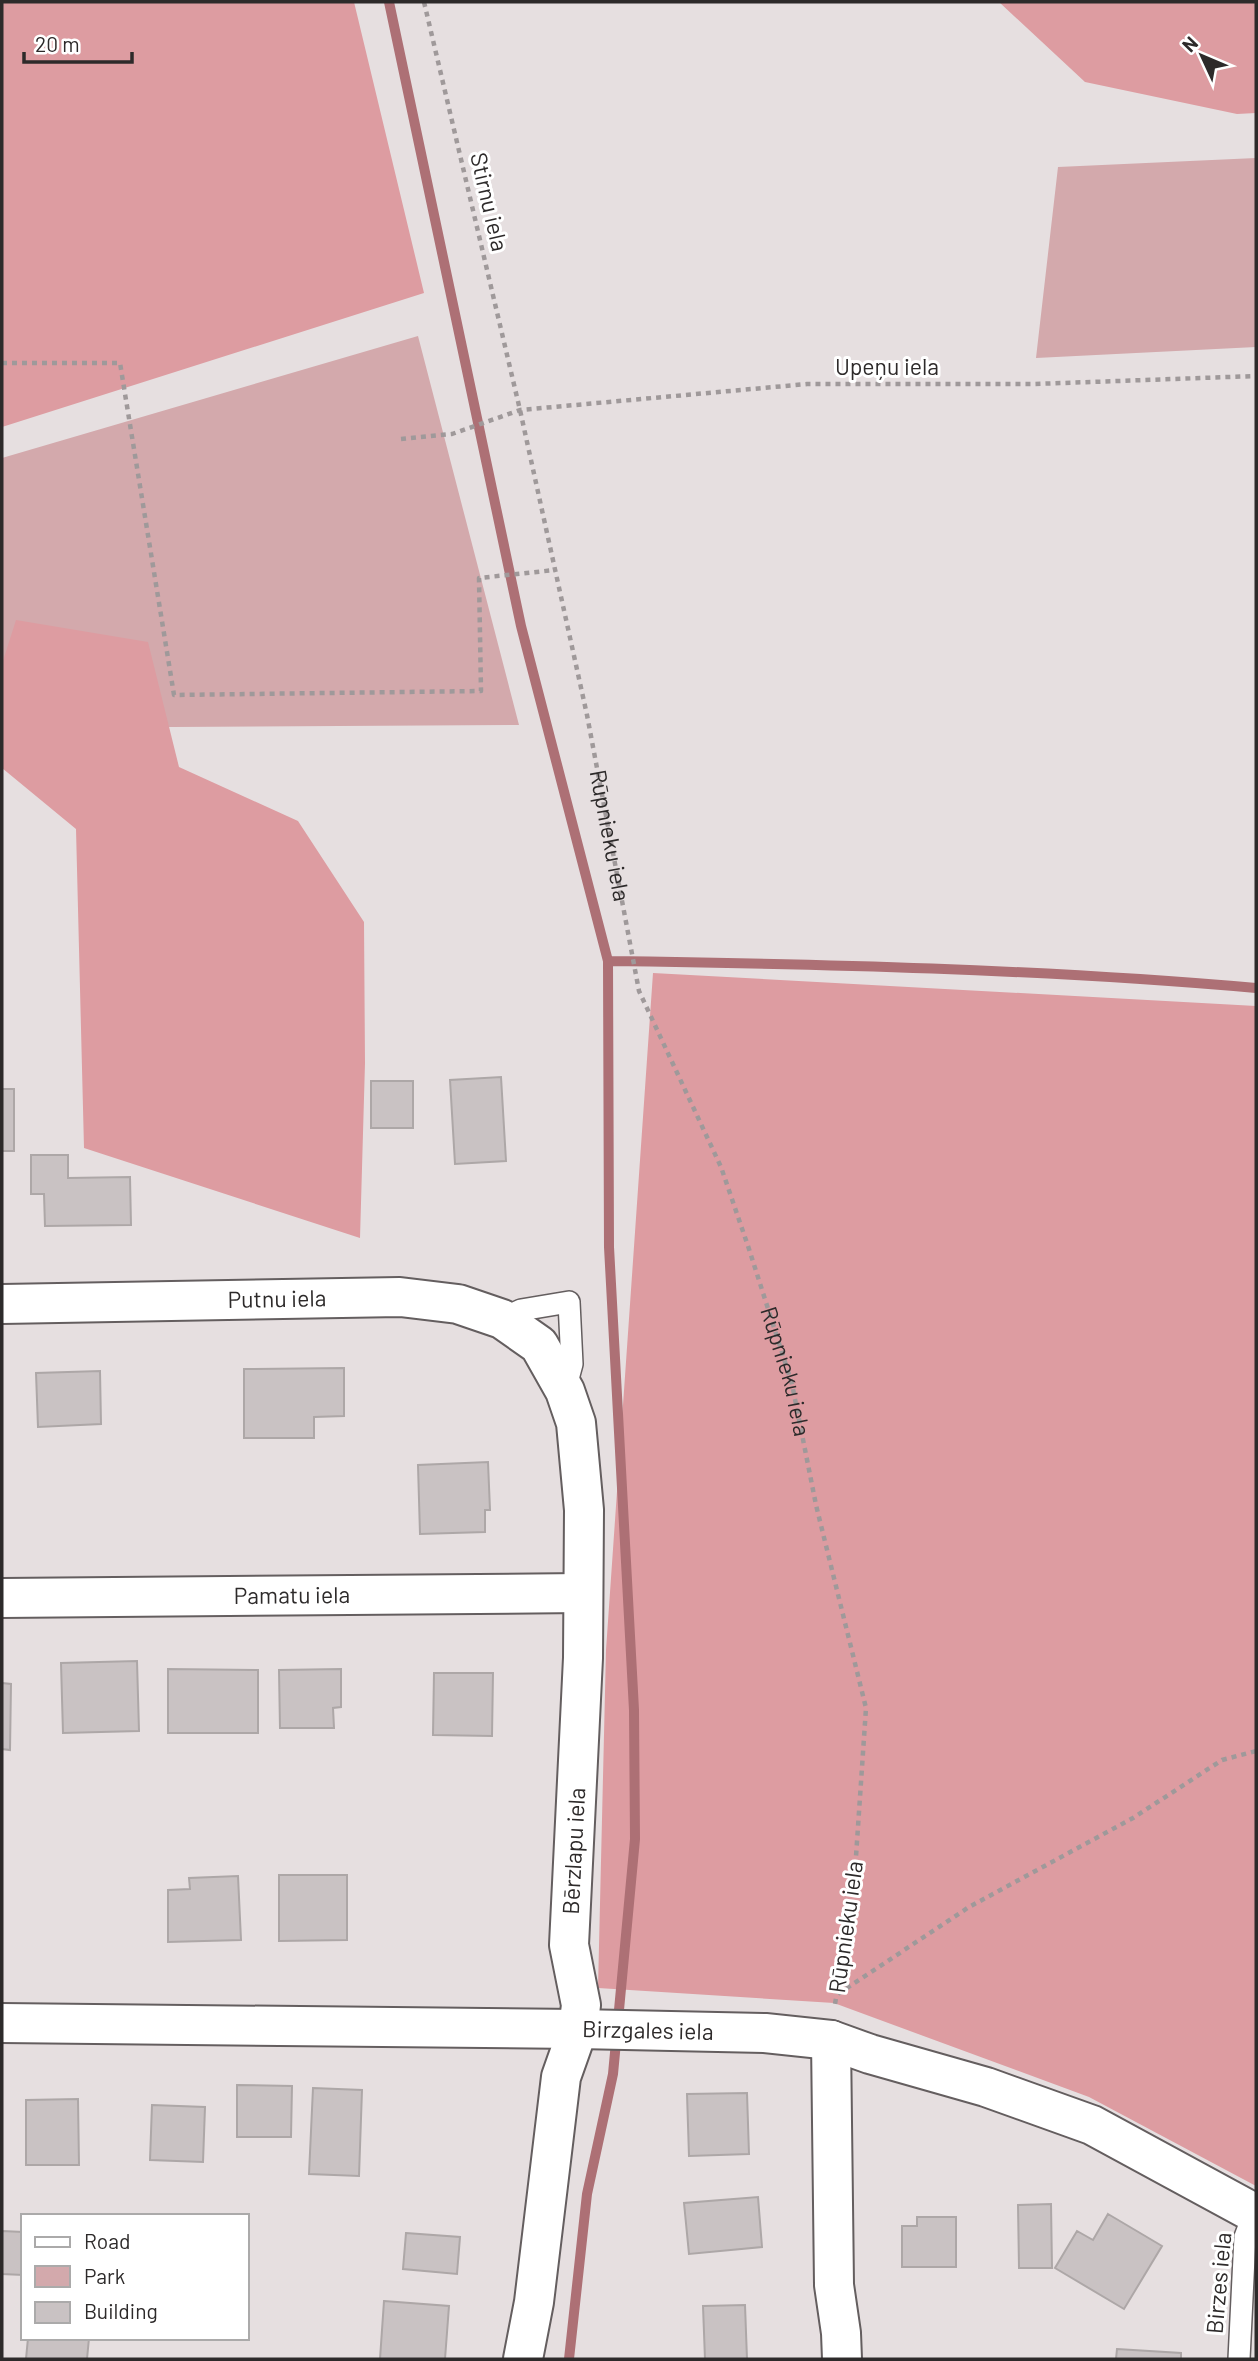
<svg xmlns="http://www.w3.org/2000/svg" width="1258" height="2361" font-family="Barlow,sans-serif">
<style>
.green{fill:#d3a9ac}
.forest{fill:#dd9ca1}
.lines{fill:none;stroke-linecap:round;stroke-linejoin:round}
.stream{stroke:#ad7075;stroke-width:10}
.building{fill:#c9c2c3;stroke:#ada7a7;stroke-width:2}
.service-casing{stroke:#645e5f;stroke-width:24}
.minor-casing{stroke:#645e5f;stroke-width:42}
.path{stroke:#9f999a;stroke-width:4.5;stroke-dasharray:5 5;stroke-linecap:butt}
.service{stroke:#fff;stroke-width:21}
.minor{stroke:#fff;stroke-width:38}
.labels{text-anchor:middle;stroke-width:6;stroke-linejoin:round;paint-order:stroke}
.street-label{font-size:23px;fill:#2d2a2a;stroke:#fff}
</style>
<rect width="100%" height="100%" fill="#e6dfe0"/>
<path class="green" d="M 1256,158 L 1256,347 L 1036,358 L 1058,167 Z
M 418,336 L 519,725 L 2,728 L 2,458 Z"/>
<path class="forest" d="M 2,2 L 354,2 L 424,293 L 2,427 Z
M 999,2 L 1256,2 L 1256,113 L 1237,114 L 1085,82 Z
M 16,620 L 148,642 L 179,767 L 298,821 L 364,922 L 365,1063 L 360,1238 L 84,1148 L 76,829 L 2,768 L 2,664 Z
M 653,973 L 1256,1006 L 1256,2186 L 1089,2097 L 834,2003 L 598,1988 L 606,1650 Z"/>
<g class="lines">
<path class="stream" d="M 389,2 L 521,626 L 608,961 L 609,1247 L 634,1710 L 635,1839 L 613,2074 L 587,2194 L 569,2359
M 608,961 C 824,964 1040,969 1256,988"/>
</g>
<path class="building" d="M 501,1077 L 506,1161 L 455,1164 L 450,1080 Z
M 371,1081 L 413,1081 L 413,1128 L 371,1128 Z
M 2,1089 L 14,1089 L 14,1151 L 2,1151 Z
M 31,1155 L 68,1155 L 68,1178 L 130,1177 L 131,1225 L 45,1226 L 44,1194 L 31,1194 Z
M 344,1368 L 344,1416 L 314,1417 L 314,1438 L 244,1438 L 244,1369 Z
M 100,1371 L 101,1424 L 38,1427 L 36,1373 Z
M 488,1462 L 490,1510 L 485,1510 L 485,1532 L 420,1534 L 418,1465 Z
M 137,1661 L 139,1731 L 63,1733 L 61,1663 Z
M 168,1669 L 258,1670 L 258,1733 L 168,1733 Z
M 341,1669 L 341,1707 L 333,1708 L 334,1728 L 280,1728 L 279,1670 Z
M 434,1673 L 493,1673 L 492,1736 L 433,1735 Z
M 2,1683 L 11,1684 L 10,1750 L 2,1749 Z
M 279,1875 L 347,1875 L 347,1940 L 279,1941 Z
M 238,1876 L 241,1940 L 168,1942 L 168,1890 L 190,1889 L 189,1878 Z
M 237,2085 L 292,2086 L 291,2137 L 237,2137 Z
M 313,2088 L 362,2090 L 359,2176 L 309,2174 Z
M 747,2093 L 749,2154 L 689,2156 L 687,2094 Z
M 78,2099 L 79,2165 L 26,2165 L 26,2100 Z
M 152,2105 L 205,2107 L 203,2162 L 150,2160 Z
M 758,2197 L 762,2247 L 689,2254 L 684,2203 Z
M 1051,2204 L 1052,2268 L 1019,2268 L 1018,2205 Z
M 1108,2214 L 1162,2246 L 1124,2309 L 1055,2268 L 1077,2231 L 1093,2240 Z
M 917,2217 L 956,2217 L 956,2267 L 902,2267 L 902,2226 L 917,2226 Z
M 2,2231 L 23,2232 L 23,2275 L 2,2274 Z
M 406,2233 L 460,2237 L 457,2274 L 403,2269 Z
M 384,2301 L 449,2306 L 445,2359 L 380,2359 Z
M 745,2305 L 747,2359 L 705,2359 L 703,2306 Z
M 28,2338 L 89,2338 L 87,2359 L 26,2359 Z
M 1117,2349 L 1181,2353 L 1181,2359 L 1116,2359 Z"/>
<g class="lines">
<defs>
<path id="service" d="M 502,1319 L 521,1310 L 569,1302 L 572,1364 L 565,1390
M 1239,2359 L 1245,2237 L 1254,2213"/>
<g id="minor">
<path id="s2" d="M 2,1304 L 400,1297 L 458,1304 L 502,1319 L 539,1345 L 565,1391 L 576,1423 L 584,1510 L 583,1658 L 569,1945 L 581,2005 L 578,2029 L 561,2077 L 534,2302 L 523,2359"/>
<path id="s3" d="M 2,1598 L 583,1593"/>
<path id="s4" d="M 2,2023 L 578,2029 L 765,2033 L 831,2040 L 870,2054 L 986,2087 L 1092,2125 L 1256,2214"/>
<path d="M 831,2040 L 834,2285 L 841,2333 L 842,2359"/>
</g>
</defs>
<use href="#service" class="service-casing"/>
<use href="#minor" class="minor-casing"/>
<g class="path">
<path id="s1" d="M 424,2 L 520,410 L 587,715 L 639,991 L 721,1167 L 749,1249 L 792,1384 L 816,1505 L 866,1708 L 853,1901 L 835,2004"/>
<path d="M 2,363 L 120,363 L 174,695 L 481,691 L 479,578 L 555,570"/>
<path d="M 401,439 L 452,434 L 520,410 L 807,384 L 1035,384 L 1256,376"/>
<path d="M 838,1994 L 969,1907 L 1133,1818 L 1222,1760 L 1256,1751"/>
</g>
<use href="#service" class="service"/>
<use href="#minor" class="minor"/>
</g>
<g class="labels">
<g class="street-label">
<text transform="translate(489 202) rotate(77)" y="8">Stirnu iela</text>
<text x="887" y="375">Upeņu iela</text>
<text dy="8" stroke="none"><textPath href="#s1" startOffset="854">Rūpnieku iela</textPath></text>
<text dy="8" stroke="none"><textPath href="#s2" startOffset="275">Putnu iela</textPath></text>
<text dy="8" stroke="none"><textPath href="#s1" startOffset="1421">Rūpnieku iela</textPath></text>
<text dy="8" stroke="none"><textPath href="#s3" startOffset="290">Pamatu iela</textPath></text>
<text transform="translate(574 1851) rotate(-87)" y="8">Bērzlapu iela</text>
<text transform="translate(846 1927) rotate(-82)" y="8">Rūpnieku iela</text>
<text dy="8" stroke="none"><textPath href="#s4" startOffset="646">Birzgales iela</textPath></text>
<text transform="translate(1219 2283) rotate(-85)" y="8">Birzes iela</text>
</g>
</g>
<rect width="1258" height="2361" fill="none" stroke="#2d2a2a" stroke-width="7"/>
<rect x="21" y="2214" width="228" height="126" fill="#ffffff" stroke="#abaaaa" stroke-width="2"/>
<rect x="35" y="2237" width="35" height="10" fill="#ffffff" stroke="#abaaaa" stroke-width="2"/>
<text x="84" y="2249" font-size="21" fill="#2d2a2a">Road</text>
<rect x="35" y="2266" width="35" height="21" fill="#d3a9ac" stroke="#abaaaa" stroke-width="2"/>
<text x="84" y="2284" font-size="21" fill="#2d2a2a">Park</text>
<rect x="35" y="2302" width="35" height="21" fill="#c9c2c3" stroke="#abaaaa" stroke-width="2"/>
<text x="84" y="2319" font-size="21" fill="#2d2a2a">Building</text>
<g transform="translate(1202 56) rotate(314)" stroke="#ffffff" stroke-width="5" paint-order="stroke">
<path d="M0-5L12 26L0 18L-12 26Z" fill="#2d2a2a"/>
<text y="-10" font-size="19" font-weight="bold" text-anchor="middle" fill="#2d2a2a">N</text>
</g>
<path d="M24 52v10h108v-10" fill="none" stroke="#2d2a2a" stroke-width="3.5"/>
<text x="35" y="52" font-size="21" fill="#2d2a2a" stroke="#ffffff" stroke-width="5" paint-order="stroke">20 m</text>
</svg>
